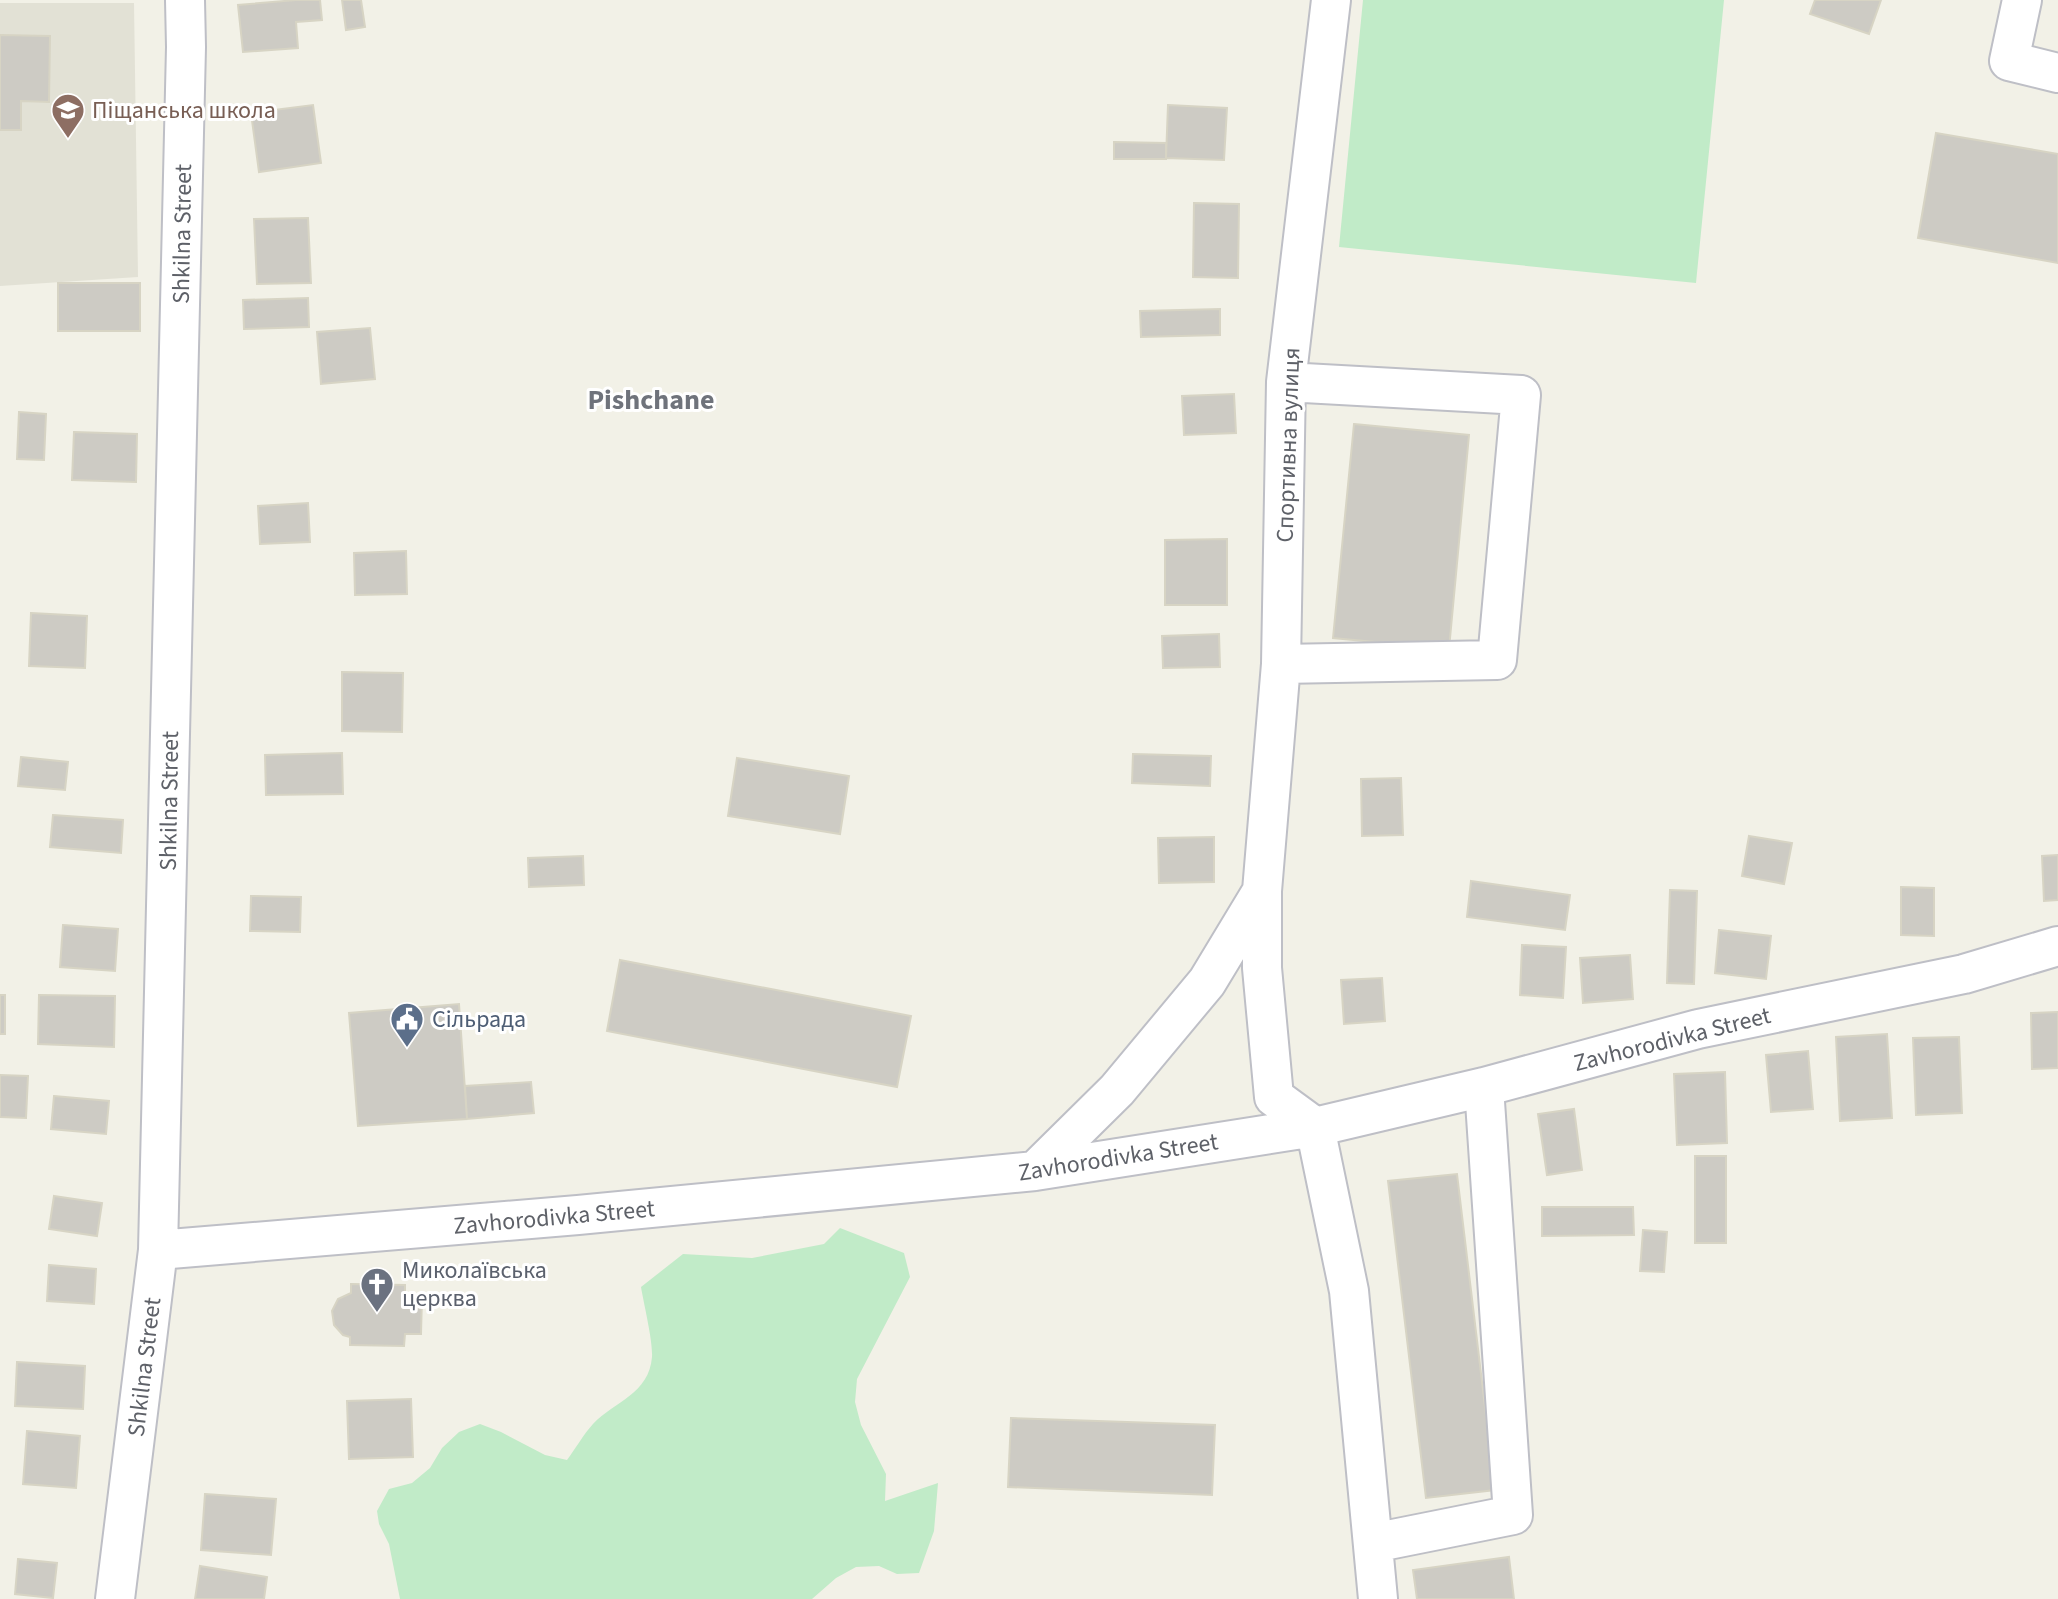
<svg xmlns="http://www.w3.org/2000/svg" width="2058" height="1599" font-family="'Source Sans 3',sans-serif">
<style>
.education{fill:#e2e1d5}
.green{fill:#c1ebc8}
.building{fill:#cdcbc4;stroke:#d7d4c4;stroke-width:2}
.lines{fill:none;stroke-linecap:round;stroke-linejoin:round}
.minor-casing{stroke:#bebfc6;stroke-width:42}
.minor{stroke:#fff;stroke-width:38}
.labels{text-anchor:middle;stroke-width:6;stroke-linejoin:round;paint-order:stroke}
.education-label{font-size:24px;fill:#785e54;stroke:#fff;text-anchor:start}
.street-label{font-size:24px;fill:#5e6168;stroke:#fff}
.service-label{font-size:24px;fill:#4e5e75;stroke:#fff;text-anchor:start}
.worship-label{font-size:24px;fill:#5b616d;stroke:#fff;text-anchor:start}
.quarter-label{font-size:28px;font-weight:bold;fill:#6f737b;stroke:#fff}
</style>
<rect width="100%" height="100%" fill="#f2f1e7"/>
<path class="education" d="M 0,3 L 134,3 L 138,277 L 0,286 Z"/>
<path class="green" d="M 1363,0 L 1724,0 L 1696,283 L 1339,247 Z
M 840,1228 L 904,1253 L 910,1277 L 857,1379 L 855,1402 L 861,1425 L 886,1474 L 885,1501 L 938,1483 L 934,1531 L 919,1573 L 897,1574 L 879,1566 L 856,1567 L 836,1578 L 812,1599 L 400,1599 L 389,1544 L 379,1524 L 377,1511 L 389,1489 L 412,1483 L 430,1468 L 442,1448 L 459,1432 L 480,1424 L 501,1432 L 545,1455 L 567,1460 C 576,1448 583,1435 593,1424 C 615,1401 649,1394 652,1357 C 653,1341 644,1305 641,1287 L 683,1254 L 752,1258 L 824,1244 Z"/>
<path class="building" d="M 296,0 L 320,0 L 322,20 L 296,22 L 298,48 L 243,52 L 238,5 Z
M 342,0 L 361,0 L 365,27 L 346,30 Z
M 1815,0 L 1881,0 L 1869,34 L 1810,14 Z
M 0,35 L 50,36 L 49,102 L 21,101 L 21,130 L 0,130 Z
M 313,105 L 321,163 L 259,172 L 251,113 Z
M 1168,105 L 1227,108 L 1224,160 L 1166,158 Z
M 1936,133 L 2058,154 L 2058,263 L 1918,238 Z
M 1114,142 L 1166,143 L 1166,159 L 1114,159 Z
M 1194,203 L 1239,204 L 1238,278 L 1193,277 Z
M 308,218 L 311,283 L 257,284 L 254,219 Z
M 58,283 L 140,283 L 140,331 L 58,331 Z
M 308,298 L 309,327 L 244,329 L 243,300 Z
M 1220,309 L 1220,335 L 1141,337 L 1140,311 Z
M 370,328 L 375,379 L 321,384 L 317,332 Z
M 1234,394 L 1236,433 L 1184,435 L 1182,396 Z
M 19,412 L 46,414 L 44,460 L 17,459 Z
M 1354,424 L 1469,435 L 1449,649 L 1333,638 Z
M 74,432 L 137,434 L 136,482 L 72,480 Z
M 308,503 L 310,542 L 260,544 L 258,506 Z
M 1227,539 L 1227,605 L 1165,605 L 1165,540 Z
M 406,551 L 407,594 L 355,595 L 354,553 Z
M 31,613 L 87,616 L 85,668 L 29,666 Z
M 1219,634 L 1220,667 L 1163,668 L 1162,636 Z
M 342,672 L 403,673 L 402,732 L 342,731 Z
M 342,753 L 343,794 L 266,795 L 265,755 Z
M 1133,754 L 1211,756 L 1210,786 L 1132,783 Z
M 21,757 L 68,762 L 65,790 L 18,786 Z
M 737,758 L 849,776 L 840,834 L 728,816 Z
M 1401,778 L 1403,835 L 1362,836 L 1361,779 Z
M 53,815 L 123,820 L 121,853 L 50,847 Z
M 1749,836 L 1792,843 L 1784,884 L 1742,876 Z
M 1214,837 L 1214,882 L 1159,883 L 1158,838 Z
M 2058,855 L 2058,900 L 2044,901 L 2042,856 Z
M 583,856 L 584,885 L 529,887 L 528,858 Z
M 1471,881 L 1570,895 L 1565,930 L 1467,917 Z
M 1901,887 L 1934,888 L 1934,936 L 1901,935 Z
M 1670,890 L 1697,891 L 1694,984 L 1667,983 Z
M 251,896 L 301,897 L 300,932 L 250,931 Z
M 63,925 L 118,929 L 115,971 L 60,967 Z
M 1719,930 L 1771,936 L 1766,979 L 1715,973 Z
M 1522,945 L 1566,947 L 1563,998 L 1520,995 Z
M 1630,955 L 1633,999 L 1583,1003 L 1580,958 Z
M 620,960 L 911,1016 L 897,1087 L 607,1031 Z
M 1382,978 L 1385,1021 L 1344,1024 L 1341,980 Z
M 0,995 L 5,995 L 5,1034 L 0,1034 Z
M 39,995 L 115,996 L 114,1047 L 38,1044 Z
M 459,1004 L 467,1119 L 358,1126 L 349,1013 Z
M 2058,1012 L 2058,1068 L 2032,1069 L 2031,1013 Z
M 1887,1034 L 1892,1118 L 1840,1121 L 1836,1037 Z
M 1959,1037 L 1962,1113 L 1916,1115 L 1913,1038 Z
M 1808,1051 L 1813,1109 L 1771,1112 L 1766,1055 Z
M 1725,1072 L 1727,1143 L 1677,1145 L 1674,1074 Z
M 0,1075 L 28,1076 L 26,1118 L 0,1117 Z
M 531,1082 L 534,1113 L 467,1119 L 465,1086 Z
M 54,1096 L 109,1101 L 106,1134 L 51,1129 Z
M 1574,1109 L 1582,1170 L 1547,1175 L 1538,1114 Z
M 1695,1156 L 1726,1156 L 1726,1243 L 1695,1243 Z
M 1457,1174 L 1495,1490 L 1426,1498 L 1388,1181 Z
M 54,1196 L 102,1203 L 97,1236 L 49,1229 Z
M 1542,1207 L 1633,1207 L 1634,1235 L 1542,1236 Z
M 1643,1230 L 1667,1232 L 1664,1272 L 1640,1271 Z
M 49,1265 L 96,1269 L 94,1304 L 47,1301 Z
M 351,1284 L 405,1285 L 405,1297 L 422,1297 L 421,1334 L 405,1334 L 404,1346 L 350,1345 L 350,1337 L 343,1335 L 334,1325 L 332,1311 L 338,1299 L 351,1293 Z
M 17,1362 L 85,1366 L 83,1409 L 15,1406 Z
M 411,1399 L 413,1457 L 349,1459 L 347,1401 Z
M 1011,1418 L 1215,1425 L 1212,1495 L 1008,1487 Z
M 27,1431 L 80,1436 L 76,1488 L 23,1484 Z
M 205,1494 L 276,1499 L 271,1555 L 201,1550 Z
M 1509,1557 L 1514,1599 L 1417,1599 L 1413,1570 Z
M 18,1559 L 57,1563 L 53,1598 L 15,1594 Z
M 200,1566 L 267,1577 L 264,1599 L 195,1599 Z"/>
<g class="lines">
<defs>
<path id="minor" d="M 1331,0 L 1286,382 L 1281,664 L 1262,891 L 1262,968 L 1274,1097 L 1315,1127 L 1349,1291 L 1378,1599
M 2022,0 L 2009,61 L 2058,73
M 1281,664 L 1497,660 L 1521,395 L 1286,382
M 1035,1171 L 1117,1090 L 1207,982 L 1262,891
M 158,1250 L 578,1215 L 1035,1171 L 1315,1127 L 1484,1087 L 1698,1029 L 1964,974 L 2058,946
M 1373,1543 L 1513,1515 L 1484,1087
M 115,1599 L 158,1250 L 186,47 L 185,0"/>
</defs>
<use href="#minor" class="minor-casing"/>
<use href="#minor" class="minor"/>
</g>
<defs>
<symbol id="school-pin" viewBox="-11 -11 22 30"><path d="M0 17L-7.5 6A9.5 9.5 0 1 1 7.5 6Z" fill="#8d6e63" stroke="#fff"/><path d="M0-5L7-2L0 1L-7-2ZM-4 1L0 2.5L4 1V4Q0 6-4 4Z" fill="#fff"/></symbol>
<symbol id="civic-pin" viewBox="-11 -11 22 30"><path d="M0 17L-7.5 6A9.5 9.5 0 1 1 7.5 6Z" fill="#5c6f8a" stroke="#fff"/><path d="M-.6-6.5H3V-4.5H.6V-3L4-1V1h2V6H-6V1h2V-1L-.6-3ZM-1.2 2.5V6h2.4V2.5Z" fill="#fff"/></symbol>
<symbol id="church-pin" viewBox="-11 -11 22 30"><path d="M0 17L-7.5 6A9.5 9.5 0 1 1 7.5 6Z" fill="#6b7280" stroke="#fff"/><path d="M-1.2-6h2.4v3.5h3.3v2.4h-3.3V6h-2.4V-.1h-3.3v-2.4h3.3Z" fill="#fff"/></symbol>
</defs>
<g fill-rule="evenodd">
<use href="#school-pin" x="49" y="91" width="38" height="52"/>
<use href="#civic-pin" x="388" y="1000" width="38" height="52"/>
<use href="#church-pin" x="358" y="1265" width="38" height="52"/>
</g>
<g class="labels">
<g class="education-label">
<text x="92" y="118">Піщанська школа</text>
</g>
<g class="street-label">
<text transform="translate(182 234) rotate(-89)" y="8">Shkilna Street</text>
<text transform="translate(1288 445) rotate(-88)" y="8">Спортивна вулиця</text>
<text transform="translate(169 801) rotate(-89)" y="8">Shkilna Street</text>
<text transform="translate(1672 1039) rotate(-14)" y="8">Zavhorodivka Street</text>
<text transform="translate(1118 1157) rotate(-9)" y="8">Zavhorodivka Street</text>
<text transform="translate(554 1217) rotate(-5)" y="8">Zavhorodivka Street</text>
<text transform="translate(144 1367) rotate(-83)" y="8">Shkilna Street</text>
</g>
<g class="service-label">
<text x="432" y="1027">Сільрада</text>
</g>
<g class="worship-label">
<text x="402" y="1278">Миколаївська<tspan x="402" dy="28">церква</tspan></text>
</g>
<g class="quarter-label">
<text x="651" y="409">Pishchane</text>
</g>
</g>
</svg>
